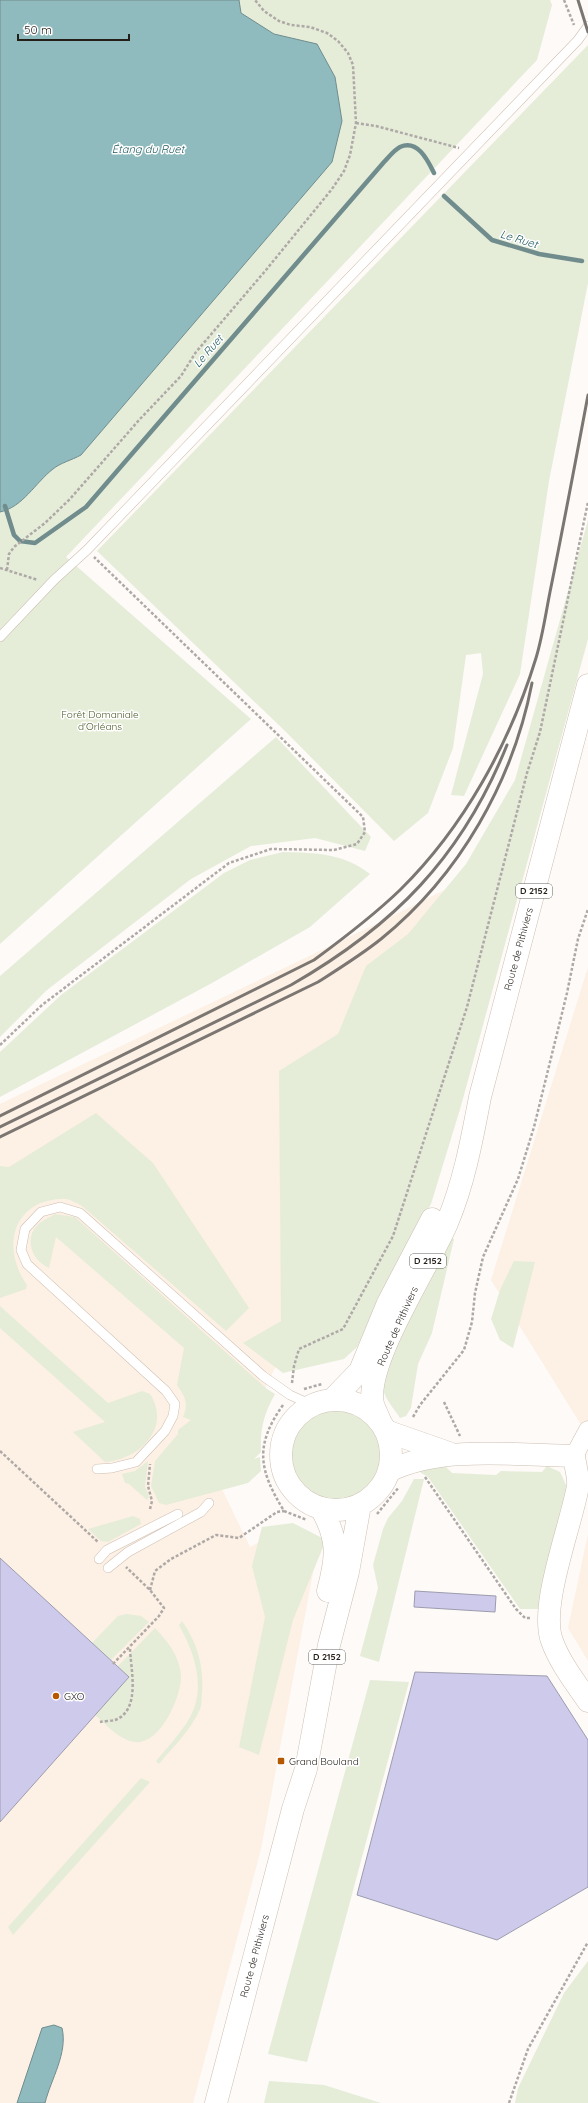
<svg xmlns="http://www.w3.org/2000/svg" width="588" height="2103" font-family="Quicksand,sans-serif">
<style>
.built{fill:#fdf0e4}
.green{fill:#e5edd9}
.water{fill:#90bbbe;stroke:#708c8d}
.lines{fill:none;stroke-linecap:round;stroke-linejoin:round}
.stream{stroke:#708c8d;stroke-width:4.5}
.building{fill:#cdcaec;stroke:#9d9cad}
.service-casing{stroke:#cebfb1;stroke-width:10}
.minor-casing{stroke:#cebfb1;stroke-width:19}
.tertiary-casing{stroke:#cebfb1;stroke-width:23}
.primary-casing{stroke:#cebfb1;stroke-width:23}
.path{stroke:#aea9a6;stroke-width:2.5;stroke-dasharray:3 2;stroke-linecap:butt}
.service{stroke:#fff;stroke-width:9}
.minor{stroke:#fff;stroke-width:18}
.tertiary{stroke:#fff;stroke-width:22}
.primary{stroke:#fff;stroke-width:22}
.rail{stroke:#7b7672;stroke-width:3}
.poi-dot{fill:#b55800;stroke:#fff;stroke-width:1.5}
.labels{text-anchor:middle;stroke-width:3;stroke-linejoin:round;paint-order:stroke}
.shield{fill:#fff;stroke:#66625f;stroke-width:1}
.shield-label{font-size:9px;font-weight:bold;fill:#251f1a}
.park-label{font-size:10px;fill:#4c5e2c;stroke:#fff}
.street-label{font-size:10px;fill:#251f1a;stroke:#fff}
.poi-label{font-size:10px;fill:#251f1a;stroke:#fff;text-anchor:start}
.water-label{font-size:11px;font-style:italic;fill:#215c61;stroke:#fff}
</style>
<rect width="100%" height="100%" fill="#fdfaf7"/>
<path class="built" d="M 523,851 L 248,1424 L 249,1460 L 217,1479 L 250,1547 L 289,1527 L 319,1541 L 261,1849 L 193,2103 L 0,2103 L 0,1104 L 376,924 Z
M 588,967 L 588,1436 L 491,1280 Z
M 588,1534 L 588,1661 L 568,1628 Z"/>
<path class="green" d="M 239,0 L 550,0 L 552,5 L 537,60 L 66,557 L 251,719 L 0,944 L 0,512 C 23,507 35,483 53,469 C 60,463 72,459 81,455 L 332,162 L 342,121 L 335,77 L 317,44 L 274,34 L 241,13 Z
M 588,45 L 588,283 L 549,481 L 520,674 L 464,796 L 451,795 L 483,674 L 481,653 L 466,655 L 453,748 L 428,813 L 394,841 L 285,731 L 97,551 Z
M 588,520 L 588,639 L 461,1106 L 431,1204 L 392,1272 L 357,1347 L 344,1359 L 283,1373 L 243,1343 L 281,1321 L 279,1071 L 338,1034 L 366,966 L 408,934 L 466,864 L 515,780 Z
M 276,737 L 371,837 L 365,851 L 315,838 L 251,846 L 191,879 L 47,990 L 0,1037 L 0,976 Z
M 283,852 C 316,853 343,853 370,874 L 310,927 L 212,983 L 0,1097 L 0,1052 L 61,995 L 224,873 L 250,860 Z
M 96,1113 L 153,1163 L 249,1308 L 226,1331 L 82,1206 C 76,1203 68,1198 62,1199 C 12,1200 1,1249 27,1285 L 26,1289 L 0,1298 L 0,1166 L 9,1167 Z
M 55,1214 L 75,1217 L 267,1389 L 275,1394 C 264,1414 260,1428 261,1452 L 254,1459 L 260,1457 L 261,1471 L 248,1483 L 166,1505 L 159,1503 L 151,1486 L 155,1461 L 178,1434 L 178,1430 L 191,1420 L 183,1417 C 189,1403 185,1397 177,1385 L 184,1348 L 56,1237 L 49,1268 C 30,1260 23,1235 41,1222 C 45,1219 51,1217 55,1214 Z
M 447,1236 L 454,1239 L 432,1333 L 418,1364 L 411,1408 L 406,1416 L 400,1418 C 395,1410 385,1399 383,1389 C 379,1362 433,1265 447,1236 Z
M 514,1261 L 535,1262 L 513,1348 L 500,1340 L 491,1319 L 500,1290 Z
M 0,1306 L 108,1403 L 142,1391 L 150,1394 C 172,1428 139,1460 105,1462 L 73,1432 L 105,1422 L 0,1328 Z
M290 1455a45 45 0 1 1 90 0a45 45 0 1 1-90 0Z
M 148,1461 L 145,1487 L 149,1496 L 147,1500 L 129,1484 L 125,1483 L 122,1474 L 135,1471 Z
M 443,1464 L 452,1473 L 496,1475 L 501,1471 L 542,1472 L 547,1466 L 560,1472 L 568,1489 L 539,1609 L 520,1609 L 428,1477 L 415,1469 Z
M 414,1479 L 424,1479 L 379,1662 L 360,1656 L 378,1588 L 373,1565 L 383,1529 L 388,1518 L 402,1501 Z
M 133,1516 L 140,1519 L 141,1524 L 108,1542 L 101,1541 L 88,1529 Z
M 293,1523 L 326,1540 L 293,1620 L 259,1755 L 239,1747 L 265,1617 L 252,1566 L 262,1527 Z
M 127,1614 L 141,1616 L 149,1622 L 110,1661 L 92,1643 L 118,1616 Z
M 182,1621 C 198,1644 204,1667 202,1694 C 201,1699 202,1705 200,1709 C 191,1730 173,1747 159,1764 L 156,1761 C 166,1749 177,1737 186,1724 C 208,1692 196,1656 179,1625 Z
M 155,1628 C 168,1642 179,1655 181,1675 C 182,1696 160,1745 135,1742 C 119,1740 107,1725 95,1715 L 129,1677 L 117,1667 Z
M 370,1680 L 409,1682 L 307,2062 L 268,2054 Z
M 141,1778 L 150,1782 L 13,1935 L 8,1927 Z
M 588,1961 L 588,2103 L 515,2103 L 518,2088 L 564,1993 Z
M 269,2081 L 324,2085 L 381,2103 L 264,2103 Z"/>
<path class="water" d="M 0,0 L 239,0 L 241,13 L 274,34 L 317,44 L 335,77 L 342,121 L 332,162 L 81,455 C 72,460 60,463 53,469 C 35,483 23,507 0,512 Z
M 54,2025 L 62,2028 C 68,2053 51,2079 45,2103 L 17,2103 L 42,2028 Z"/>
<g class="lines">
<path class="stream" d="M 444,196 L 492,240 L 539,254 L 582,261
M 5,506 L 14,535 L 20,541 L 35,543 L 86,507 L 384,162 C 388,158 394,150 400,147 C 418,139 428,161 434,173"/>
</g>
<path class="building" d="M 0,1558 L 129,1677 L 0,1822 Z
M 415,1591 L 496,1596 L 495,1612 L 414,1607 Z
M 415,1672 L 547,1676 L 588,1740 L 588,1887 L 497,1940 L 357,1895 Z"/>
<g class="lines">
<defs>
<path id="service" d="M 0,637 L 54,580 L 87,550 L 578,40 L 588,26
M 97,1469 L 112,1468 L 136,1462 L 165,1431 L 173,1416 L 175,1404 L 166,1391 L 27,1264 L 21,1250 L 25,1229 L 41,1212 L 60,1207 L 80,1213 L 263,1376 L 290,1395 L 312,1405
M 99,1559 L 107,1550 L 178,1514
M 108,1568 L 128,1552 L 201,1512 L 209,1503"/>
<path id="minor" d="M 574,1456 L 588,1430"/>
<path id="tertiary" d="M 386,1431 L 449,1453
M 389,1471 C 442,1445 516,1455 574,1456 C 575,1466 579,1477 578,1486 C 571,1526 539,1606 552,1641 C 560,1663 575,1682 588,1701"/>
<path id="primary" d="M281 1455a55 55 0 1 1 110 0a55 55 0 1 1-110 0Z
M 332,1400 L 360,1371 L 388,1303 L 432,1219
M 380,1421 C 378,1415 374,1409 373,1404 C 364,1363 430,1264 447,1223 C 464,1183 472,1139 480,1097 L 588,685
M 321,1508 C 339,1540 337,1557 328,1591
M 216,2103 L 293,1809 L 306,1769 L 329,1645 L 348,1572 L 360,1505"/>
</defs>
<use href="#service" class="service-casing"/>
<use href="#minor" class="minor-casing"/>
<use href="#tertiary" class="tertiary-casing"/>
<use href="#primary" class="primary-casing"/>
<path class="path" d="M 564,0 L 574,25
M 356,123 L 376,126 L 459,148
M 0,568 L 38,580
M 7,570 L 9,554 L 14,547 L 45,523 L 70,499 L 140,419 L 181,376 L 196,352 L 266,270 L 332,189 L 344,171 L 350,155 L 356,123 L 353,65 L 348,53 L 338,41 L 327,33 L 310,27 L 291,25 L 279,21 L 264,11 L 255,0
M 0,1045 L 42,1005 L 229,863 L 271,849 L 334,850 L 357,844 L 365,832 L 363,817 L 94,557
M 292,1383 L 294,1366 L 299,1349 L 343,1329 L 393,1236 L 467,1007 L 527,773 L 540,732 L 588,502
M 304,1389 L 322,1384
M 444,1402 L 460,1436
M 283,1405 C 254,1446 259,1470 284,1511 L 307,1520
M 413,1417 L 420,1405 L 464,1350 L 472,1322 L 475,1293 L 483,1257 L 518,1179 L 534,1127 L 567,993 L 578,939 L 588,909
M 0,1451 L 98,1542
M 425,1477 L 516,1609 L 525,1618 L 531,1618
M 150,1509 L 152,1501 L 148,1486 L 150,1464
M 377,1514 L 399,1487
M 150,1590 L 155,1571 L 171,1559 L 216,1535 L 239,1538 L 277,1512 L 284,1511
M 113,1664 L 159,1616 L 164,1608 L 150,1590 L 126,1567
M 100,1722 C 104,1721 111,1721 115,1720 C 142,1710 130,1667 130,1647
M 509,2103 L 528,2049 L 588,1942"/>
<use href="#service" class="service"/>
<use href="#minor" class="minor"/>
<use href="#tertiary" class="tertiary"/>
<use href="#primary" class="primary"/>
<path class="rail" d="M 578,0 L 588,32
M 0,1116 L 314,960 C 344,938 373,916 400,890 C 464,827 510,743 536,658 C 543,635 546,611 551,587 C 564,523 576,459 588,395
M 0,1127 L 291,985 C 394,926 462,857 507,745
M 0,1137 L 318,982 C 340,968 361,955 381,939 C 460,875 513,781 532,683"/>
</g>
<g class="poi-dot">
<circle cx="56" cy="1696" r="4"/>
<rect x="277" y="1757" width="8" height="8" rx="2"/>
</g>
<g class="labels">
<g class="shield">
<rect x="516" y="884" width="36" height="14" rx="3"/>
<rect x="410" y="1254" width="36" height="14" rx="3"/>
<rect x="309" y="1650" width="36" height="14" rx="3"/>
</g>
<g class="shield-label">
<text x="534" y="894">D 2152</text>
<text x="428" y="1264">D 2152</text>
<text x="327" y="1660">D 2152</text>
</g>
<g class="park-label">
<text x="100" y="718">Forêt Domaniale<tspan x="100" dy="12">d'Orléans</tspan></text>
</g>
<g class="street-label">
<text transform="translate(518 949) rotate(-75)" y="4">Route de Pithiviers</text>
<text transform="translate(397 1326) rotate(-66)" y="4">Route de Pithiviers</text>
<text transform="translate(254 1956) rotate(-75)" y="4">Route de Pithiviers</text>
</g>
<g class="poi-label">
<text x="64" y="1700">GXO</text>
<text x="289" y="1765">Grand Bouland</text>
</g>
<g class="water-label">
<text x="148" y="153">Étang du Ruet</text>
<text transform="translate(519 239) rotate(17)" y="4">Le Ruet</text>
<text transform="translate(208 351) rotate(-49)" y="4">Le Ruet</text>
</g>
</g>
<path d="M18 34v6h111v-6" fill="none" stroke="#251f1a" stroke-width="2"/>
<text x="24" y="34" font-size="12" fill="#251f1a" stroke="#ffffff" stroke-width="3" paint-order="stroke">50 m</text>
</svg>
